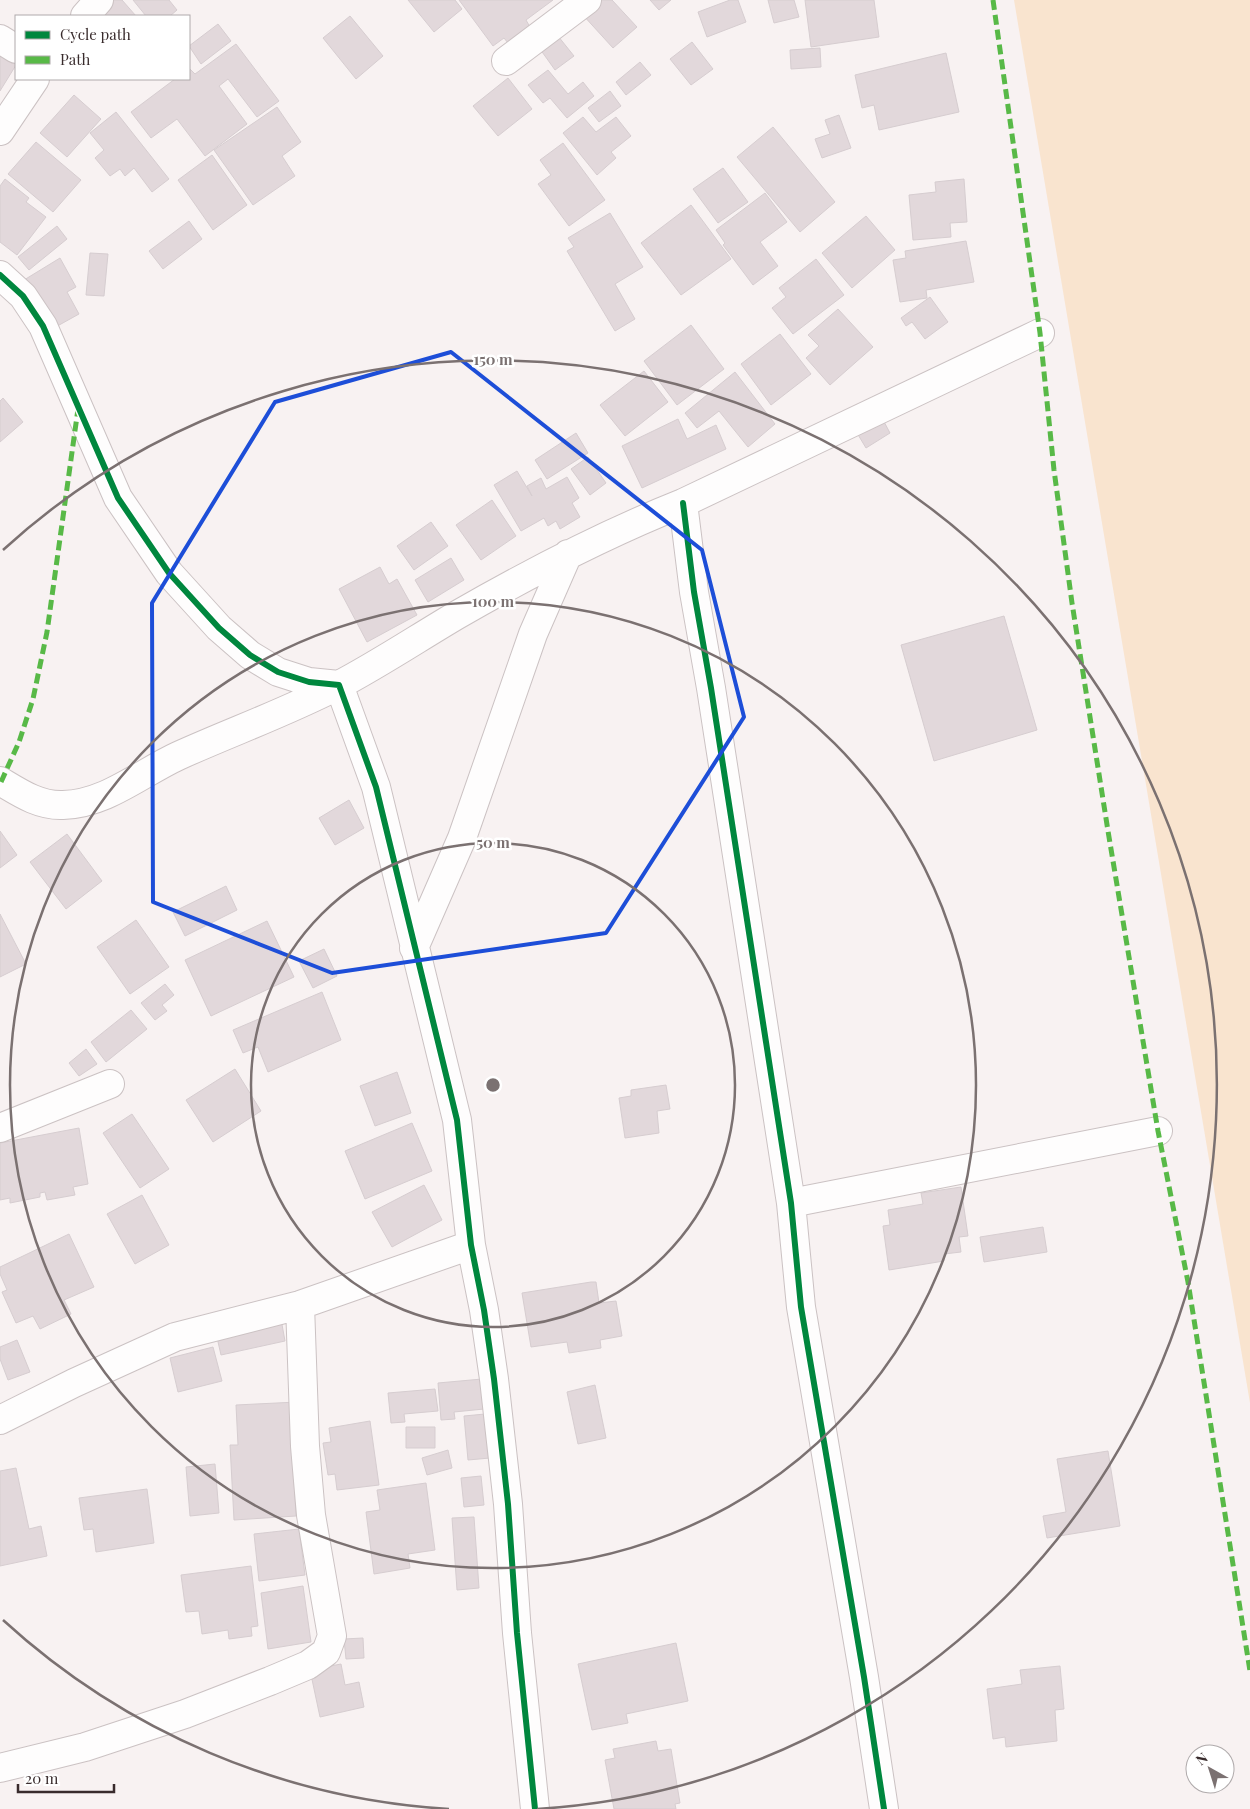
<svg xmlns="http://www.w3.org/2000/svg" width="1250" height="1809" font-family="'Playfair Display',serif">
<style>
.green{fill:#f9e4cf}
.building{fill:#e2d8db;stroke:#d6cdd0}
.lines{fill:none;stroke-linecap:round;stroke-linejoin:round}
.minor-casing{stroke:#cbc2c3;stroke-width:30}
.minor{stroke:#fefdfd;stroke-width:28}
.quiet{stroke:#58b947;stroke-width:5;stroke-dasharray:10 5;stroke-linecap:butt}
.cycleway-casing{stroke:#fff;stroke-width:9}
.cycleway{stroke:#00873e;stroke-width:6}
.marked{fill:none;stroke:#1d4ed8;stroke-width:4;stroke-linejoin:round}
.ring{fill:none;stroke:#7b7171;stroke-width:2.5}
.centre{fill:#7b7171;stroke:#fff;stroke-width:2.5}
.ring-label{font-size:15px;text-anchor:middle;font-weight:bold;fill:#7b7171;stroke:#fff;stroke-width:5;stroke-linejoin:round;paint-order:stroke}
</style>
<rect width="100%" height="100%" fill="#f8f2f2"/>
<path class="green" d="M 1014,0 L 1250,0 L 1250,1403 Z"/>
<path class="building" d="M 108,0 L 122,0 L 136,16 L 104,16 L 106,14 L 99,7 Z
M 133,0 L 169,0 L 177,10 L 170,16 L 146,16 Z
M 408,0 L 455,0 L 462,9 L 434,32 Z
M 459,0 L 553,0 L 526,20 L 530,27 L 508,43 L 504,38 L 493,46 Z
M 597,0 L 612,0 L 637,27 L 613,48 L 582,14 Z
M 650,0 L 671,0 L 659,10 Z
M 730,0 L 738,0 L 746,22 L 707,37 L 698,12 Z
M 768,0 L 794,0 L 799,17 L 774,23 Z
M 805,0 L 874,0 L 879,37 L 811,47 Z
M 350,16 L 383,56 L 356,79 L 323,38 Z
M 218,24 L 231,41 L 201,64 L 189,46 Z
M 558,36 L 574,56 L 555,70 L 540,49 Z
M 692,42 L 713,69 L 691,85 L 670,59 Z
M 236,44 L 279,101 L 257,117 L 228,79 L 219,86 L 247,124 L 205,156 L 177,119 L 151,138 L 131,112 L 175,79 L 189,79 L 189,68 L 195,74 Z
M 0,45 L 16,55 L 16,65 L 0,91 Z
M 820,48 L 821,67 L 791,69 L 790,50 Z
M 946,53 L 959,112 L 879,130 L 874,105 L 862,108 L 855,75 Z
M 640,62 L 651,75 L 626,95 L 616,82 Z
M 548,70 L 568,94 L 583,82 L 594,96 L 567,118 L 550,98 L 543,103 L 528,85 Z
M 508,78 L 532,109 L 498,136 L 473,106 Z
M 610,91 L 621,106 L 599,122 L 588,108 Z
M 74,95 L 101,119 L 67,157 L 40,133 Z
M 277,107 L 301,142 L 282,156 L 295,176 L 253,205 L 214,150 Z
M 116,112 L 169,179 L 152,192 L 134,168 L 125,176 L 120,169 L 110,176 L 95,158 L 104,150 L 90,133 Z
M 839,115 L 851,148 L 822,158 L 815,139 L 830,134 L 825,120 Z
M 583,117 L 596,132 L 616,117 L 631,136 L 611,152 L 616,158 L 597,175 L 563,133 Z
M 773,127 L 835,202 L 800,232 L 737,157 Z
M 36,142 L 81,180 L 53,212 L 8,174 Z
M 563,143 L 605,200 L 569,226 L 538,184 L 551,175 L 540,160 Z
M 212,155 L 247,205 L 213,230 L 178,180 Z
M 723,168 L 748,202 L 718,223 L 693,189 Z
M 5,179 L 29,198 L 26,202 L 46,217 L 17,255 L 0,242 L 0,186 Z
M 964,179 L 967,222 L 950,223 L 951,237 L 913,240 L 909,195 L 936,192 L 935,182 Z
M 765,193 L 787,222 L 760,242 L 778,266 L 753,285 L 723,245 L 725,243 L 716,230 Z
M 691,205 L 731,259 L 681,295 L 641,243 Z
M 610,213 L 643,267 L 615,284 L 635,319 L 615,331 L 567,251 L 574,247 L 568,238 Z
M 866,216 L 895,250 L 852,288 L 822,253 Z
M 189,221 L 202,239 L 163,269 L 149,251 Z
M 57,226 L 67,239 L 29,270 L 18,257 Z
M 966,241 L 974,282 L 926,290 L 927,298 L 900,302 L 893,260 L 906,258 L 905,251 Z
M 90,253 L 108,254 L 104,296 L 86,295 Z
M 60,258 L 76,287 L 67,292 L 79,314 L 52,329 L 24,280 Z
M 816,259 L 844,295 L 793,334 L 772,308 L 786,297 L 779,288 Z
M 930,297 L 948,322 L 925,339 L 912,322 L 906,326 L 901,318 Z
M 838,309 L 873,347 L 830,385 L 806,358 L 819,346 L 808,335 Z
M 691,325 L 724,369 L 677,405 L 644,361 Z
M 780,334 L 811,374 L 771,405 L 741,364 Z
M 644,371 L 668,402 L 625,436 L 600,405 Z
M 735,372 L 775,424 L 748,447 L 719,411 L 697,428 L 685,413 Z
M 3,398 L 23,422 L 0,442 L 0,401 Z
M 882,418 L 890,433 L 866,448 L 857,433 Z
M 678,419 L 687,439 L 716,425 L 726,449 L 642,488 L 622,446 Z
M 576,433 L 588,453 L 547,479 L 535,460 Z
M 588,457 L 606,483 L 590,495 L 571,469 Z
M 517,471 L 532,496 L 527,486 L 541,478 L 546,489 L 567,477 L 579,498 L 572,503 L 580,517 L 560,529 L 556,521 L 548,526 L 544,518 L 521,531 L 494,485 Z
M 492,500 L 516,536 L 481,560 L 456,525 Z
M 431,522 L 448,546 L 414,570 L 397,546 Z
M 451,558 L 464,580 L 428,602 L 415,580 Z
M 380,567 L 389,584 L 397,579 L 417,615 L 367,642 L 339,589 Z
M 1004,616 L 1037,730 L 934,761 L 901,645 Z
M 349,800 L 364,828 L 335,845 L 319,818 Z
M 0,831 L 17,855 L 0,868 Z
M 67,834 L 102,881 L 66,909 L 30,862 Z
M 226,886 L 237,910 L 185,936 L 173,912 Z
M 0,914 L 26,964 L 0,977 Z
M 136,920 L 169,967 L 130,994 L 97,947 Z
M 267,921 L 294,977 L 211,1016 L 185,960 Z
M 324,949 L 337,976 L 313,988 L 299,961 Z
M 165,984 L 174,995 L 162,1005 L 167,1011 L 155,1020 L 141,1003 Z
M 322,992 L 341,1040 L 268,1072 L 258,1047 L 243,1053 L 233,1030 Z
M 131,1010 L 147,1029 L 106,1062 L 91,1042 Z
M 86,1049 L 97,1064 L 79,1076 L 69,1063 Z
M 235,1069 L 261,1111 L 213,1142 L 186,1100 Z
M 397,1072 L 411,1113 L 375,1126 L 360,1086 Z
M 666,1085 L 670,1109 L 657,1111 L 659,1133 L 625,1138 L 619,1098 L 631,1096 L 631,1090 Z
M 132,1114 L 169,1169 L 140,1188 L 103,1133 Z
M 412,1123 L 432,1171 L 365,1199 L 345,1151 Z
M 79,1128 L 88,1184 L 73,1187 L 75,1195 L 47,1200 L 45,1192 L 40,1193 L 40,1197 L 10,1203 L 10,1198 L 0,1200 L 0,1143 Z
M 424,1185 L 442,1220 L 392,1247 L 372,1212 Z
M 961,1187 L 968,1236 L 959,1237 L 961,1252 L 944,1254 L 944,1261 L 889,1270 L 883,1226 L 890,1225 L 888,1210 L 923,1204 L 921,1193 Z
M 142,1195 L 169,1245 L 135,1264 L 107,1214 Z
M 1043,1227 L 1047,1252 L 984,1262 L 980,1237 Z
M 69,1234 L 94,1287 L 64,1300 L 71,1314 L 40,1329 L 33,1316 L 16,1323 L 2,1292 L 7,1290 L 0,1274 L 0,1267 Z
M 591,1282 L 596,1282 L 599,1303 L 616,1301 L 622,1336 L 600,1340 L 601,1348 L 569,1353 L 567,1342 L 531,1347 L 522,1293 Z
M 281,1319 L 285,1341 L 221,1355 L 216,1333 Z
M 17,1340 L 30,1372 L 8,1380 L 0,1359 L 0,1347 Z
M 213,1347 L 222,1381 L 178,1392 L 170,1358 Z
M 482,1379 L 484,1409 L 454,1412 L 455,1419 L 441,1420 L 438,1383 Z
M 595,1385 L 606,1438 L 578,1444 L 567,1392 Z
M 435,1389 L 438,1411 L 404,1414 L 405,1422 L 391,1423 L 388,1393 Z
M 297,1402 L 294,1475 L 296,1516 L 234,1520 L 230,1445 L 238,1445 L 236,1405 Z
M 485,1414 L 490,1458 L 468,1460 L 464,1416 Z
M 370,1421 L 379,1485 L 337,1490 L 335,1474 L 328,1475 L 323,1443 L 331,1442 L 329,1428 Z
M 406,1427 L 435,1427 L 435,1448 L 406,1448 Z
M 448,1450 L 452,1468 L 427,1475 L 422,1458 Z
M 1108,1451 L 1120,1526 L 1047,1538 L 1043,1516 L 1066,1512 L 1057,1459 Z
M 215,1464 L 219,1513 L 190,1516 L 186,1467 Z
M 16,1468 L 29,1529 L 41,1526 L 47,1556 L 0,1566 L 0,1471 Z
M 481,1476 L 484,1505 L 464,1507 L 461,1478 Z
M 426,1483 L 435,1550 L 408,1554 L 410,1568 L 374,1574 L 366,1512 L 380,1510 L 377,1490 Z
M 147,1489 L 154,1543 L 96,1552 L 93,1529 L 84,1530 L 79,1498 Z
M 474,1517 L 479,1588 L 457,1590 L 452,1518 Z
M 299,1529 L 305,1575 L 259,1581 L 254,1534 Z
M 251,1566 L 258,1626 L 251,1627 L 252,1636 L 229,1639 L 228,1630 L 202,1634 L 199,1611 L 186,1612 L 181,1575 Z
M 303,1586 L 311,1642 L 268,1649 L 261,1593 Z
M 363,1638 L 364,1658 L 346,1659 L 344,1639 Z
M 676,1643 L 688,1701 L 626,1714 L 628,1723 L 592,1730 L 578,1664 Z
M 341,1664 L 345,1685 L 359,1682 L 364,1707 L 320,1717 L 310,1670 Z
M 1060,1666 L 1064,1709 L 1055,1710 L 1057,1741 L 1006,1747 L 1005,1737 L 993,1739 L 987,1689 L 1022,1684 L 1020,1670 Z
M 656,1741 L 658,1751 L 671,1749 L 680,1803 L 675,1804 L 676,1809 L 614,1809 L 605,1760 L 615,1758 L 613,1749 Z"/>
<g class="lines">
<defs>
<path id="minor" d="M 85,16 L 99,0
M 0,39 L 16,49
M 506,61 L 587,0
M 0,131 L 35,79
M 0,275 L 23,296 L 43,326 L 118,498 L 169,573 L 219,628 L 250,655 L 278,672 L 309,682 L 339,685 L 376,787 L 457,1120 L 471,1245 L 484,1310 L 494,1379 L 508,1504 L 517,1633 L 535,1809
M 683,503 L 694,592 L 711,688 L 791,1203 L 801,1307 L 864,1677 L 884,1809
M 0,781 C 20,793 39,806 63,805 C 106,804 141,773 178,756 C 231,732 287,712 339,685 C 379,664 418,638 457,615 C 530,573 605,534 683,503 L 1040,333
M 414,948 L 462,838 L 533,634 L 568,554
M 0,1128 L 110,1084
M 791,1203 L 1158,1131
M 0,1420 L 74,1383 L 175,1337 L 300,1305 L 471,1245
M 0,1768 L 85,1747 L 185,1714 L 270,1681 L 308,1665 L 326,1652 L 332,1636 L 311,1515 L 305,1446 L 300,1305"/>
</defs>
<use href="#minor" class="minor-casing"/>
<use href="#minor" class="minor"/>
<path class="quiet" d="M 993,0 L 1040,333 L 1054,470 L 1072,603 L 1108,831 L 1158,1131 L 1188,1282 L 1250,1671
M 1,782 L 19,742 L 33,699 L 47,632 L 78,409"/>
<defs>
<path id="cycleway" d="M 0,275 L 23,296 L 43,326 L 118,498 L 169,573 L 219,628 L 250,655 L 278,672 L 309,682 L 339,685 L 376,787 L 457,1120 L 471,1245 L 484,1310 L 494,1379 L 508,1504 L 517,1633 L 535,1809
M 683,503 L 694,592 L 711,688 L 791,1203 L 801,1307 L 864,1677 L 884,1809"/>
</defs>
<use href="#cycleway" class="cycleway-casing"/>
<use href="#cycleway" class="cycleway"/>
</g>
<path class="marked" d="M 451,352 L 702,550 L 744,717 L 606,933 L 332,973 L 153,902 L 152,603 L 275,402 Z"/>
<g class="ring">
<circle cx="493" cy="1085" r="242"/>
<circle cx="493" cy="1085" r="483"/>
<path d="M449 1809A725 725 0 0 1 3 1620M3 550A725 725 0 1 1 537 1809"/>
</g>
<circle cx="493" cy="1085" r="8" class="centre"/>
<g class="ring-label">
<text x="493" y="365">150 m</text>
<text x="493" y="607">100 m</text>
<text x="493" y="848">50 m</text>
</g>
<rect x="15" y="15" width="175" height="65" fill="#ffffff" stroke="#afaaab"/>
<rect x="25" y="31" width="25" height="8" fill="#00873e" stroke="#afaaab"/>
<text x="60" y="40" font-size="15" fill="#382b2c">Cycle path</text>
<rect x="25" y="56" width="25" height="8" fill="#58b947" stroke="#afaaab"/>
<text x="60" y="65" font-size="15" fill="#382b2c">Path</text>
<g transform="translate(1210 1769) rotate(321)"><circle r="24" fill="#ffffff" stroke="#afaaab"/>
<path d="M0-4L9 19L0 12L-9 19Z" fill="#7b7171"/>
<text y="-8" font-size="14" font-weight="bold" text-anchor="middle" fill="#382b2c">N</text>
</g>
<path d="M18 1784v8h96v-8" fill="none" stroke="#382b2c" stroke-width="2.5"/>
<text x="25" y="1784" font-size="15" fill="#382b2c" stroke="#ffffff" stroke-width="4" paint-order="stroke">20 m</text>
</svg>
